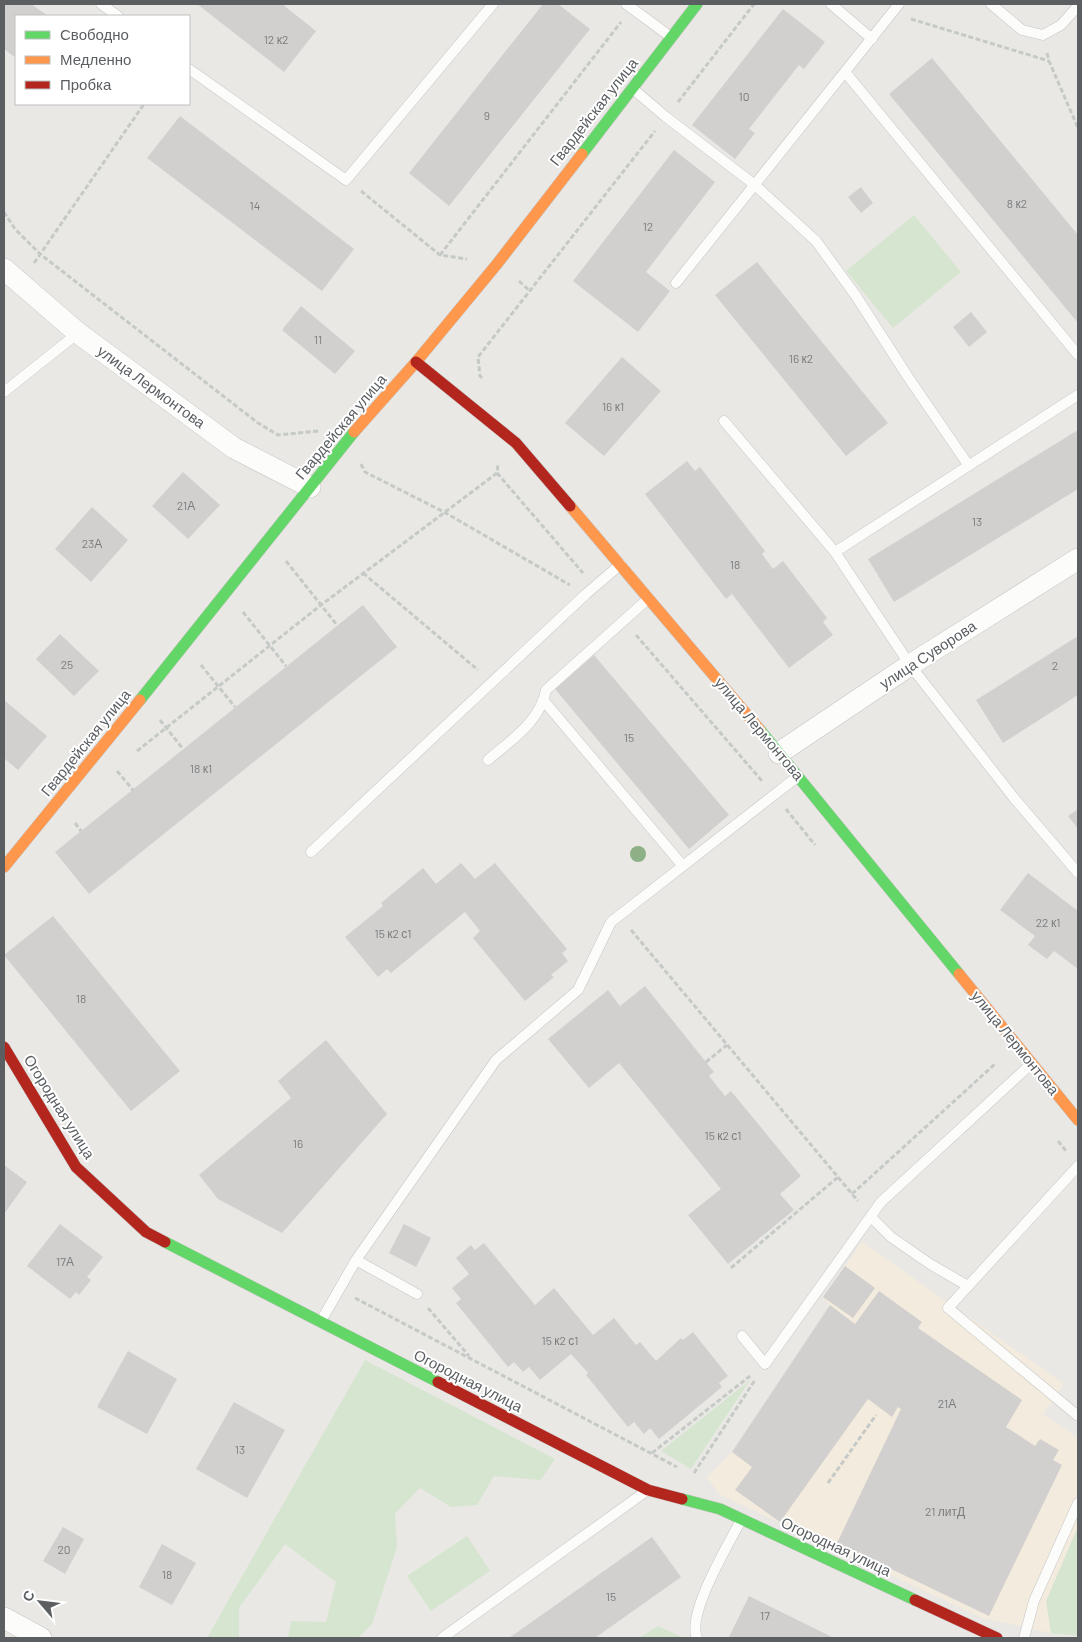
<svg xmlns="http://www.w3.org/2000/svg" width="1082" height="1642" font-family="Barlow,sans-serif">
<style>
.commercial{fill:#f3ebdd}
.green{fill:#d6e5d0}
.building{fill:#d2d0ce}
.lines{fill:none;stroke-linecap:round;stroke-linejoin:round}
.lane-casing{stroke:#c6c5c5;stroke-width:11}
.street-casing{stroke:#c6c5c5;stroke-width:22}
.fast-casing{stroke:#c5c5c5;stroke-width:12}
.slow-casing{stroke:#c5c5c5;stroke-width:12}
.jam-casing{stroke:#c5c5c5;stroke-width:12}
.path{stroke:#c6cac7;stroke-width:3;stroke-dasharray:5 2.5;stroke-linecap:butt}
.lane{stroke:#fcfcfb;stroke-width:10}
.street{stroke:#fcfcfb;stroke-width:21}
.fast{stroke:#63d668;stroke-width:11}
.slow{stroke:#ff974d;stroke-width:11}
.jam{stroke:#b3261e;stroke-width:11}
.tree{fill:#8db086}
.labels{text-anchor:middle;stroke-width:4;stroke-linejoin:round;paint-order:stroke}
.number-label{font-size:12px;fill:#7a7c7e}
.street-label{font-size:15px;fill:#5b5f62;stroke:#fff}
</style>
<rect width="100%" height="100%" fill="#eae8e4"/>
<path class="commercial" d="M 862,1242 L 1064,1384 L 1043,1414 L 1078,1438 L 1078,1527 L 1046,1601 L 1051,1633 L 982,1618 L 719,1494 L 707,1477 L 732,1452 L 830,1306 L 823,1297 Z"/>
<path class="green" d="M 914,215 L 961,272 L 893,328 L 846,271 Z
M 365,1360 L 555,1459 L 541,1480 L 494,1476 L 477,1505 L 451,1507 L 420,1488 L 395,1514 L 397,1547 L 372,1624 L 358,1638 L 288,1638 L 291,1621 L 326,1622 L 336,1582 L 285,1544 L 239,1608 L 239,1638 L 207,1638 Z
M 750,1380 L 691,1469 L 661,1451 Z
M 1078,1527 L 1078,1636 L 1051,1633 L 1046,1601 Z
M 467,1536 L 490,1571 L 431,1611 L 407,1576 Z
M 658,1626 L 682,1637 L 682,1638 L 639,1638 Z"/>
<path class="building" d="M 4,4 L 31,4 L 48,16 L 16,16 L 16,58 L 4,49 Z
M 197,4 L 282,4 L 316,31 L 284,72 Z
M 543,4 L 558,4 L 590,29 L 449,206 L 409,173 Z
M 783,9 L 825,42 L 804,69 L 799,65 L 749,129 L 755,133 L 735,159 L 692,125 Z
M 932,58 L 1078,235 L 1078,323 L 889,94 Z
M 180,116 L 354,249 L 322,291 L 147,158 Z
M 674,150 L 715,182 L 646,272 L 670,291 L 638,332 L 573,281 Z
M 861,187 L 873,203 L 861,213 L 848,197 Z
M 757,262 L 888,423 L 846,456 L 715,295 Z
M 301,306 L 355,351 L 335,374 L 282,330 Z
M 971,312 L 987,332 L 969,347 L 953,327 Z
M 622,357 L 661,391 L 604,456 L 565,423 Z
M 1078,430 L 1078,489 L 894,602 L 868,559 Z
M 687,461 L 695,471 L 700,467 L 765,551 L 762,554 L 773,569 L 783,561 L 827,618 L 823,622 L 833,635 L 789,668 L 732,594 L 726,599 L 645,494 Z
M 183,472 L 220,505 L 188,539 L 152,506 Z
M 92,507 L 128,540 L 91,582 L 55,549 Z
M 363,605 L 397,647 L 89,894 L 55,852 Z
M 60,634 L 99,671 L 74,696 L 36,659 Z
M 1078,636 L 1078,695 L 1003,743 L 976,700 Z
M 594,655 L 729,815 L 689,849 L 555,689 Z
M 4,700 L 47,736 L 18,770 L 4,758 Z
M 1078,809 L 1078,829 L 1068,816 Z
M 461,863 L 475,879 L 495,863 L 567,949 L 562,953 L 568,961 L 551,975 L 554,977 L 525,1001 L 473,938 L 480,931 L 465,912 L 391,973 L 387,969 L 378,977 L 345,937 L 383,906 L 381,903 L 423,868 L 436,884 Z
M 1028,873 L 1078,911 L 1078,969 L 1054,951 L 1047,959 L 1028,945 L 1035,936 L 1000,910 Z
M 53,916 L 180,1071 L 131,1111 L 4,955 Z
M 645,986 L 714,1072 L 709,1076 L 725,1096 L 731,1091 L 801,1176 L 780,1194 L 794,1210 L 728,1264 L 688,1215 L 721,1189 L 619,1063 L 589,1088 L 548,1039 L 608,990 L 620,1006 Z
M 326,1040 L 387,1114 L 282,1233 L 218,1199 L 199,1175 L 291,1098 L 278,1081 Z
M 4,1165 L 27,1182 L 4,1214 Z
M 60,1224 L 103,1257 L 87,1277 L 91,1280 L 79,1295 L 76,1292 L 70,1299 L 27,1266 Z
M 404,1224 L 431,1238 L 416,1267 L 389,1253 Z
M 484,1243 L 535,1305 L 554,1288 L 593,1335 L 614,1318 L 636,1345 L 640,1342 L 656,1361 L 681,1338 L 683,1340 L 693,1332 L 728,1376 L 719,1383 L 722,1387 L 659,1439 L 650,1428 L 644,1434 L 634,1422 L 628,1427 L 586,1375 L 588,1373 L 571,1354 L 540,1380 L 529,1367 L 523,1372 L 514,1362 L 508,1367 L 456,1303 L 461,1299 L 452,1288 L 469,1274 L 456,1258 L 471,1245 L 475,1250 Z
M 845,1266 L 875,1288 L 853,1318 L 823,1297 Z
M 879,1291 L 922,1322 L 918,1328 L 1022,1400 L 1006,1427 L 1035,1446 L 1040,1439 L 1059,1450 L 1053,1460 L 1062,1465 L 989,1616 L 837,1543 L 901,1409 L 898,1407 L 892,1417 L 868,1399 L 780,1522 L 735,1490 L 752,1467 L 732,1452 L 830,1305 L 855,1324 Z
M 128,1351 L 177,1379 L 147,1434 L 97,1407 Z
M 234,1402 L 285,1430 L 247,1498 L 196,1469 Z
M 63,1527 L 84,1539 L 65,1574 L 43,1561 Z
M 652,1537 L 681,1577 L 595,1638 L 509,1638 Z
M 162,1544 L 196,1563 L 172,1605 L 139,1587 Z
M 749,1596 L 834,1638 L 729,1637 Z"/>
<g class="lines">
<defs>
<path id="lane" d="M 101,4 L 118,16
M 626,4 L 671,37
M 831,4 L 872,39
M 991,4 L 1022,30 L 1043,35 L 1061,25 L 1078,6
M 189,69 L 346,180 L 493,4
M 845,72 L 1078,355
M 633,89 L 666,117 L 755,185 L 816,241 L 856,296 L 908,377 L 969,466
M 676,283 L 899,4
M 4,392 L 78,333
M 724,421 L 835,552 L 910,665 L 1014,798 L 1078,873
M 835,552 L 1078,395
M 544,701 L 683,866
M 488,760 C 511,740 540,722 546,690 L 649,598
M 311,852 L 586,594 L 621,564
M 1078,1166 L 948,1308 L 1078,1416
M 871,1217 L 891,1237 L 930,1264 L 968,1286
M 356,1260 L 417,1294
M 321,1321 L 356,1260 L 496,1060 L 578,990 L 611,922 L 797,777
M 742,1336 L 765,1364 L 881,1202 L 1031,1064
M 442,1638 L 645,1492
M 697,1638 C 686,1614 729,1544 741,1520
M 1024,1638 L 1034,1601 L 1078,1503"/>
<path id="street" d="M 4,269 L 78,333 L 234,448 L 310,487
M 779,753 L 910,665 L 1078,559
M 4,1618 L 41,1638"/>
<path id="fast" d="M 582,154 L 697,4
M 140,700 L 354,432
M 760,730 L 959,974
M 165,1242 L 438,1382
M 682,1499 L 720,1509 L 915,1600"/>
<path id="slow" d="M 354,432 L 416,362 L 497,264 L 582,154
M 570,506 L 760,730
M 4,867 L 140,700
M 959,974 L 1078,1120"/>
<path id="jam" d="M 416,362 L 516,443 L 570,506
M 4,1047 L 76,1167 L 146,1232 L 165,1242
M 438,1382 L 648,1490 L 682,1499
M 915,1600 L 997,1638"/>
</defs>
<use href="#lane" class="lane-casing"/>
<use href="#street" class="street-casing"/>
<use href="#fast" class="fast-casing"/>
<use href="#slow" class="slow-casing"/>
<use href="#jam" class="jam-casing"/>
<path class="path" d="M 911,19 L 1049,61
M 1047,53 L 1049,61 L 1078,128
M 678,102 L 754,4
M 361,191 L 440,255 L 467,259
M 4,212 L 15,229 L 40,254 L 258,423 L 278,435 L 319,431
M 440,255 L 621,22
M 34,263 L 144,104
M 519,281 L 530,291
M 482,378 L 480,376 L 478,357 L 655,131
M 361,464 L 365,472 L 444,512 L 570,585
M 497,473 L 583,573
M 286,561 L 337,625
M 363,573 L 478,670
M 243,612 L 286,666
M 636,635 L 762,781
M 201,665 L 235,707
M 160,720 L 183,749
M 137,751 L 321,605 L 497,473 L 498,464
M 117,771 L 133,790
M 786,809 L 815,845
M 75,823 L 81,831
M 631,930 L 858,1201
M 706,1062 L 727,1045
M 1058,1141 L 1067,1152
M 852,1194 L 995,1064
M 731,1268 L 838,1177
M 355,1298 L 677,1467
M 428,1308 L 469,1356
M 652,1453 L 750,1376
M 694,1473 L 755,1380
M 828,1483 L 876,1415"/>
<use href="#lane" class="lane"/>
<use href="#street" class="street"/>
<use href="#fast" class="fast"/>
<use href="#slow" class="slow"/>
<use href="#jam" class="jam"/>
</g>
<circle class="tree" cx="638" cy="854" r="8"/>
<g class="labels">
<g class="number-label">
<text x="276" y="44">12 к2</text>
<text x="744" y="101">10</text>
<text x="487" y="120">9</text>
<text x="1017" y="208">8 к2</text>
<text x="255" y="210">14</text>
<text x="648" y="231">12</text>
<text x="318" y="344">11</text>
<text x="801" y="363">16 к2</text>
<text x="613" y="411">16 к1</text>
<text x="186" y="510">21А</text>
<text x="977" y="526">13</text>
<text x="92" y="548">23А</text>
<text x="735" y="569">18</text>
<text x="67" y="669">25</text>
<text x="1055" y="670">2</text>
<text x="629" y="742">15</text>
<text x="201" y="773">18 к1</text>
<text x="1048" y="927">22 к1</text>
<text x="393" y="938">15 к2 с1</text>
<text x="81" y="1003">18</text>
<text x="723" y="1140">15 к2 с1</text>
<text x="298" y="1148">16</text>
<text x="65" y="1266">17А</text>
<text x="560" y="1345">15 к2 с1</text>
<text x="947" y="1408">21А</text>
<text x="240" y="1454">13</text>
<text x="945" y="1516">21 литД</text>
<text x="64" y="1554">20</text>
<text x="167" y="1579">18</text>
<text x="611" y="1601">15</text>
<text x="765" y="1620">17</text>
</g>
<g class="street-label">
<text transform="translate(594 112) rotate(-52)" y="5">Гвардейская улица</text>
<text transform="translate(151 387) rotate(36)" y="5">улица Лермонтова</text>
<text transform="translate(341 427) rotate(-50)" y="5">Гвардейская улица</text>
<text transform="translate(928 655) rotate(-33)" y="5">улица Суворова</text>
<text transform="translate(759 729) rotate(50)" y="5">улица Лермонтова</text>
<text transform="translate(86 743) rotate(-51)" y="5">Гвардейская улица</text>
<text transform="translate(1015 1043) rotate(51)" y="5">улица Лермонтова</text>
<text transform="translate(59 1107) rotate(58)" y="5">Огородная улица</text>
<text transform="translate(468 1381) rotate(27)" y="5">Огородная улица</text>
<text transform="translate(836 1547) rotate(25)" y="5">Огородная улица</text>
</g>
</g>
<rect width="1082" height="1642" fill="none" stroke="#5b5f62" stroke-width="10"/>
<rect x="15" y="15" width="175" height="90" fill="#ffffff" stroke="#bdbfc0"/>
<rect x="25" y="31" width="25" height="8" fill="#63d668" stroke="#bdbfc0"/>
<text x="60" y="40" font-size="15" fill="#5b5f62">Свободно</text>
<rect x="25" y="56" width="25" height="8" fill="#ff974d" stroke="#bdbfc0"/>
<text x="60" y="65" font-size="15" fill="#5b5f62">Медленно</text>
<rect x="25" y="81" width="25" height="8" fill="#b3261e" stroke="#bdbfc0"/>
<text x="60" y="90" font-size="15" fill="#5b5f62">Пробка</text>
<g transform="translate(40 1602) rotate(298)" stroke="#ffffff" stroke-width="4" paint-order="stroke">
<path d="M0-4L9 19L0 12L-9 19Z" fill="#5b5f62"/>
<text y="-8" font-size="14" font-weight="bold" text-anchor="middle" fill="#5b5f62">С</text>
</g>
</svg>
